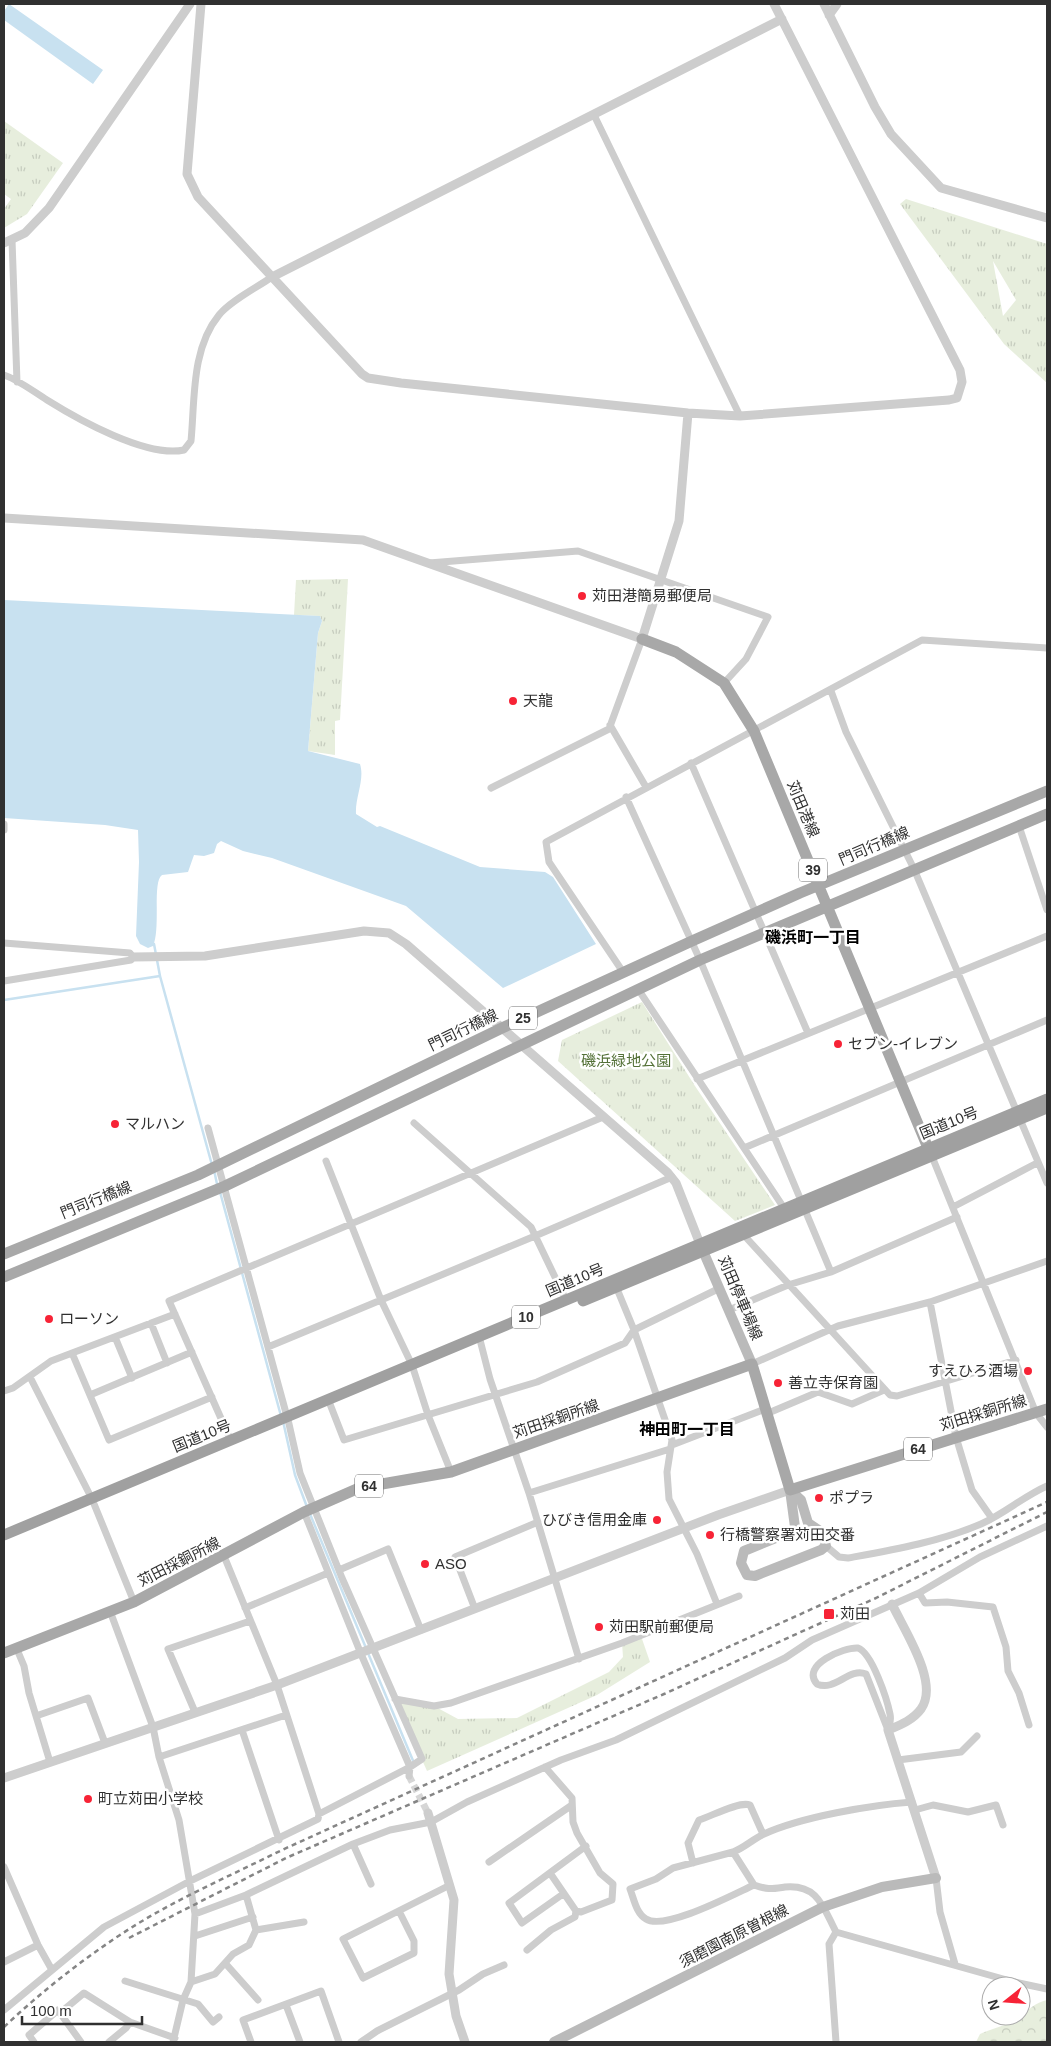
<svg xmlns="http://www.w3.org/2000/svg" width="1051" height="2046" font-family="Helvetica,'Noto Sans JP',sans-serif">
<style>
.grass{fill:url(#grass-tufts);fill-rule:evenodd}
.forest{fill:url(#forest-crowns)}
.water{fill:#c8e1f0}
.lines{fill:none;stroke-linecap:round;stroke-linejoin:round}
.stream{stroke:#c8e1f0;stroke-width:2.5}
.minor-tunnel{stroke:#d6d6d6;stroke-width:7;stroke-dasharray:7 3.5;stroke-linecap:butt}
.minor{stroke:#cdcdcd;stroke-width:7}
.tertiary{stroke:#cdcdcd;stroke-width:9}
.secondary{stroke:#bababa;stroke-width:10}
.primary{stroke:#a8a8a8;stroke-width:11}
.trunk{stroke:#a0a0a0;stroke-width:11}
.rail{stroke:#858585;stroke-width:2.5;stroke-dasharray:5 4;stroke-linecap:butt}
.poi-dot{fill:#f72336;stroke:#fff;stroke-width:2}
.labels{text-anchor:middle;stroke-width:5;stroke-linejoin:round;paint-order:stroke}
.shield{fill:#fff;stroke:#6e6e6e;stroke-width:1}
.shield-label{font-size:14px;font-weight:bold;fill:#303030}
.poi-label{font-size:15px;fill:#303030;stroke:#fff;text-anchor:start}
.street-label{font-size:15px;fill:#303030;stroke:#fff}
.park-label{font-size:15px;fill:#547138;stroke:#fff}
.neighbourhood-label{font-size:16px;font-weight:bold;fill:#000;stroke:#fff}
</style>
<defs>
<pattern id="grass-tufts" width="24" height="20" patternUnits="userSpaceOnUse" patternTransform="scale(1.25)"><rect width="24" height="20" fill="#e7eedd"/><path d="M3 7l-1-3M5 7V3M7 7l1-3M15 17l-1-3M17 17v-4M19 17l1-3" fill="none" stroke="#c6ccbe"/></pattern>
<pattern id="forest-crowns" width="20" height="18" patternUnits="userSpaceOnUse" patternTransform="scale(1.25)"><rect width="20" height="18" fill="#e7eedd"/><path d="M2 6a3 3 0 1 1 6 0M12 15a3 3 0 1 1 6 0" fill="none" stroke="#c6ccbe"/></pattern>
</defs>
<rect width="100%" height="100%" fill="#fff"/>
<path class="grass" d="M 4,121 L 63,163 L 27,214 L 4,228 L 4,209 L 11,199 L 4,194 Z
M 906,199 L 1047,244 L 1047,383 L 1004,344 L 900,204 ZM 993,261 L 1016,300 L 1003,316 Z
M 348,579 L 340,720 L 335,721 L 335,755 L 308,751 L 318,633 L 322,621 L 320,616 L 294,615 L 296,580 Z
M 642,1002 L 695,1086 L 775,1205 L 735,1221 L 558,1061 L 562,1040 Z
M 641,1636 L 650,1662 L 597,1695 L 427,1771 L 395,1699 L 434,1706 L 458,1719 L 517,1718 L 609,1672 L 623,1657 L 622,1643 Z"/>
<path class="forest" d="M 1047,2000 L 1047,2042 L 976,2042 L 980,2034 C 993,2028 1010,2025 1021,2016 C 1029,2009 1035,2003 1047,2000 Z"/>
<path class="water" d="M 9,4 L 103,70 L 93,84 L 4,20 L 4,11 Z
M 4,600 L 320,616 L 322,621 L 318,633 L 308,751 L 360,764 C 365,780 355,797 356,814 L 377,827 L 380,826 L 480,867 L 545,872 L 553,877 L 596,944 L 503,988 L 406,906 L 272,858 L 243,851 L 221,841 L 217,844 L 214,853 L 204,856 L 194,855 L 188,872 L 162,875 C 152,882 161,928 153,946 L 148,948 L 140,944 L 136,936 L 139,862 L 138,830 L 105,825 L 4,818 Z"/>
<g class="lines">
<path class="stream" d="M 154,944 L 160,976
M 4,1000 L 160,976 L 212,1165
M 214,1170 L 217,1184
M 220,1192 L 281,1416
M 283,1421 L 295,1475 L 307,1507
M 310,1514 L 366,1648
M 368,1653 L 414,1763"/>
<path class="minor-tunnel" d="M 409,1776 L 428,1813"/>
<path class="minor" d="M 594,115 L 740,416
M 12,240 L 17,382
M 4,375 C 19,380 34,392 47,400 C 79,420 147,458 184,450 L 191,441 C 195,400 191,349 219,315 C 230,301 256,288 272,277
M 429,563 L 578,551 L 768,617 L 746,659 L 724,683
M 831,691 L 846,732 L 914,869 L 1047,1183
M 610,725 L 646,787
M 691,763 L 808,1033
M 491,788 L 609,729 L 642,639
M 626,797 L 700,960 L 831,1272
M 1019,826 L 1047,910
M 4,830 L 4,824
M 4,943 L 130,953 L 133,957 L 131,960 L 4,981
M 623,972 L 549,862 L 546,842 L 922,640 L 1047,648
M 638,989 L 784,1208
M 697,1079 L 1047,936
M 414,1123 L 531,1227 L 566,1300
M 208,1128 L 289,1424 L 300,1473 L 342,1578 L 422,1759 L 410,1767 L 319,1814
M 744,1148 L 1047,1020
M 931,1154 L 1036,1413 L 1047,1427
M 326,1161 L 381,1300 L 412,1365 L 428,1415 L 451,1472
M 953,1207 L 1037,1163
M 741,1232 L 890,1395 L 897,1396 L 1016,1360
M 615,1284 L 634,1330 L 672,1440 L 667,1472 L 669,1499 L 697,1554 L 717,1604
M 930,1302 L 956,1437 L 972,1490 L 991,1517
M 729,1310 L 788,1285 L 831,1272 L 957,1217
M 151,1323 L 167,1363
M 479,1336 L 490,1379 L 529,1493 L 579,1659
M 115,1337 L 132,1378
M 268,1347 L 535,1236 L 672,1177
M 72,1353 L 109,1440 L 212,1397
M 752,1364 L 838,1326 L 930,1302 L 1047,1261
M 30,1377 L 92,1499 L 134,1602
M 4,1391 L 13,1388 L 51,1361 L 175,1314
M 90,1395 L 192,1352
M 328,1399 L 344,1440 L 537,1382 L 625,1343 L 634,1330 L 720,1288
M 766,1414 L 818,1392 L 852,1404 L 884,1390
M 231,1441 L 169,1301 L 603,1117
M 672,1445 L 765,1409
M 529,1493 L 670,1449
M 304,1512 L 361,1654 L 410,1767 L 409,1776
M 826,1546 L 839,1557 L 848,1558 C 892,1550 939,1542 981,1524 C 1004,1514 1024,1496 1047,1486
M 339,1570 L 388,1549 L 421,1630
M 919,1593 L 925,1603 L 947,1602 L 993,1607 L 1006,1647 L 1008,1671 L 1019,1693 L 1029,1725
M 245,1608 L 328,1573
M 475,1609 L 455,1557 L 538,1522
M 110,1611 L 153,1727 L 159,1757 L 179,1820 L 195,1914 L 191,1982 L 183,2000 L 173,2042
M 16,1647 L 24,1666 L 29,1693 L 50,1762
M 858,1648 C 872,1653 887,1699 890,1714 C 891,1719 890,1725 888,1730 L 866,1674 C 849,1667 835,1692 817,1684 C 800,1665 844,1647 858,1648 Z
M 395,1699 L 434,1706 L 451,1703 L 622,1643 L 739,1596
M 195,1712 L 168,1649 L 250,1621
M 36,1716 L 88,1698 L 105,1743
M 242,1730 L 279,1840
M 159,1757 L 286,1715
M 898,1760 L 961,1752 L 977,1736
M 545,1767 L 572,1798 L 573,1822 L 577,1833 L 600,1873 L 613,1884 L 612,1900 L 581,1912 L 576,1911 L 550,1873
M 915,1810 L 933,1805 L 968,1812 L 996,1805 L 1003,1825
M 353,1844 L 371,1884
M 733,1852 C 744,1848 753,1839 764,1834 C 801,1817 871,1805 912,1802
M 489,1862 L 572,1805
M 693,1863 L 688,1843 L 699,1820 C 712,1816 739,1801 750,1805 L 763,1834
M 4,1867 L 38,1945 L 52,1970
M 936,1878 L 940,1912 L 955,1964
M 754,1885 C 734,1894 665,1931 646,1919 C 636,1913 634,1899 630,1889 L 656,1879 L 673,1868 L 733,1852 L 754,1885 C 768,1890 771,1889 785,1887 C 818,1884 823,1907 836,1932 L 829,1944 L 836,2042
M 563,1894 L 522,1923 L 509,1903 L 586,1846
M 399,1911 L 414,1941 L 414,1953 L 363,1978 L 343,1939 L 450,1885
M 195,1914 L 246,1895 L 353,1844 L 390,1830 L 431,1822 L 467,1802 L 561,1760 L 616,1740 L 785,1658 L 812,1640 L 919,1593 L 980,1557 L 1047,1526
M 256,1930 L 304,1922
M 836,1932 L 1014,1982 L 1047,1989
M 195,1936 L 253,1917
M 527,1950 L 551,1930 L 575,1917 L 576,1911
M 4,1962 L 38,1945
M 225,1963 L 258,2000
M 125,1981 L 198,2004 L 213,2022 L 219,2017
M 191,1982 L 215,1974 L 233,1954 L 249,1945 L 256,1930 L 246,1895
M 286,2005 L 300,2042
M 4,2010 L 104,1927 L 190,1881 L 318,1819 L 319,1814 L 277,1685 L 224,1556
M 34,2042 L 29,2035 L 58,2010 L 60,2013
M 81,2042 L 60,2013 L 84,1993 L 130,2022 L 175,2038
M 109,2042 L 126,2028 L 130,2022
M 251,2042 L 243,2020 L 321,1991 L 339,2042
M 361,2042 L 377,2031 L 459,1990 L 483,1974 L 504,1965"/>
<path class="tertiary" d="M 201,4 L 187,174 L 198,197 L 362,374 L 368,378 L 401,383 L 688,413 L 740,416 L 949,400 L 957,398 L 962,382 L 960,370 L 774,4
M 824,4 L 875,107 L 891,134 L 941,188 L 1047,218
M 829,15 L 837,4
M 4,243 L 25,233 L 49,208 L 190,4
M 272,277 L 782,19
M 4,518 L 363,540 L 642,639 L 679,521 L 688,413
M 133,957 L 205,956 L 364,931 L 389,933 L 406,944 L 668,1173 L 676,1183 L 700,1244
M 892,1604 C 904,1630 940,1683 921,1709 C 913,1720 900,1725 888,1730 L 936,1878
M 4,1778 L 277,1685 L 718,1515 L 790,1490
M 428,1813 L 454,1900 L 449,1974 L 456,2016 L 465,2042"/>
<path class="secondary" d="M 700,1244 L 752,1364
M 790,1490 L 801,1500 L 808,1523 L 823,1533 L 826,1546 L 821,1550 L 755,1576 L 747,1575 L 741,1563 L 744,1551 L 793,1531 L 795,1527 Z
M 554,2042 L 823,1907 L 882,1887 L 936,1878"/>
<path class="primary" d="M 642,639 L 676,652 L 724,683 L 754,731 L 928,1148
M 4,1254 L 198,1175 L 502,1028 L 692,941 L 800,893 L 1047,791
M 4,1277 L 225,1186 L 700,960 L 1047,814
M 4,1653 L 134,1602 L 304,1512 L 359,1488 L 451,1472 L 752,1364 L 790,1490 L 1047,1409"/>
<path class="trunk" d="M 583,1301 L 1047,1108
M 4,1535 L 1047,1099"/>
<path class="rail" d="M 129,1938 L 286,1858 L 664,1694 L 876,1598 L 1047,1512
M 4,2027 C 40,1993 79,1962 120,1935 C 171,1901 228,1877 282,1850 L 1047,1502"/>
</g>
<g class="poi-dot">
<circle cx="582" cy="596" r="5"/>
<circle cx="513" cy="701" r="5"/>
<circle cx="838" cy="1044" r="5"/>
<circle cx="115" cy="1124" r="5"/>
<circle cx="49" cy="1319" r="5"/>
<circle cx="1028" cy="1371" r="5"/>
<circle cx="778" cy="1383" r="5"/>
<circle cx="819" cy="1498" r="5"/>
<circle cx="657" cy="1520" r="5"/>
<circle cx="710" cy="1535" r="5"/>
<circle cx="425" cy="1564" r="5"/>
<rect x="823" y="1608" width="12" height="12" rx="2.5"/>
<circle cx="599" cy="1627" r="5"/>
<circle cx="88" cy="1799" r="5"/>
</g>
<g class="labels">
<g class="shield">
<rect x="799" y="858.5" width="28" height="23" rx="4"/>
<rect x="509" y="1006.5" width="28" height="23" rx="4"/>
<rect x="512" y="1305.5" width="28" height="23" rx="4"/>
<rect x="904" y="1437.5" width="28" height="23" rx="4"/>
<rect x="355" y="1474.5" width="28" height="23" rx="4"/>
</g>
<g class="shield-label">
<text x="813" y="875">39</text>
<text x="523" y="1023">25</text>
<text x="526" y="1322">10</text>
<text x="918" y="1454">64</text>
<text x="369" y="1491">64</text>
</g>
<g class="poi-label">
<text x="592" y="601">苅田港簡易郵便局</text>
<text x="523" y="706">天龍</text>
<text x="848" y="1049">セブン-イレブン</text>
<text x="125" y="1129">マルハン</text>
<text x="59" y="1324">ローソン</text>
<text x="1018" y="1376" text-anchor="end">すえひろ酒場</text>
<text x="788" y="1388">善立寺保育園</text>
<text x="829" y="1503">ポプラ</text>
<text x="647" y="1525" text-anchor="end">ひびき信用金庫</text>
<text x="720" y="1540">行橋警察署苅田交番</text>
<text x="435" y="1569">ASO</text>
<text x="840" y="1619">苅田</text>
<text x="609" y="1632">苅田駅前郵便局</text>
<text x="98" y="1804">町立苅田小学校</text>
</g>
<g class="street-label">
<text transform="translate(803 809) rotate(67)" y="5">苅田港線</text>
<text transform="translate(874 846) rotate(-23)" y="5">門司行橋線</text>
<text transform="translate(463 1030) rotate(-26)" y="5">門司行橋線</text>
<text transform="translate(949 1123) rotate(-22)" y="5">国道10号</text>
<text transform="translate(96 1200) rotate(-22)" y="5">門司行橋線</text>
<text transform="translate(575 1280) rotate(-23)" y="5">国道10号</text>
<text transform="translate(740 1298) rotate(67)" y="5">苅田停車場線</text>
<text transform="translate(983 1413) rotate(-17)" y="5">苅田採銅所線</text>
<text transform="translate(556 1419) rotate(-19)" y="5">苅田採銅所線</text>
<text transform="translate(202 1436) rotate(-22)" y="5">国道10号</text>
<text transform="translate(179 1562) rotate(-27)" y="5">苅田採銅所線</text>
<text transform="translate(734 1936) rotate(-27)" y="5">須磨園南原曽根線</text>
</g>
<g class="park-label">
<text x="626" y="1066">磯浜緑地公園</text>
</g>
<g class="neighbourhood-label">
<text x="813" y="943">磯浜町一丁目</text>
<text x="687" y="1435">神田町一丁目</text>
</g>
</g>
<rect width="1051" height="2046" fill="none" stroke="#303030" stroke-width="10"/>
<g transform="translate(1006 2001) rotate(253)"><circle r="24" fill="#ffffff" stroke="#acacac"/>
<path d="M0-4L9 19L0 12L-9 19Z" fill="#f72336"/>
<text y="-8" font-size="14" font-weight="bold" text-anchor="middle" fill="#303030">N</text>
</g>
<path d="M22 2016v8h120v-8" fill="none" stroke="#303030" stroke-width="2.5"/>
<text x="30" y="2016" font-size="15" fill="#303030" stroke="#ffffff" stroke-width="4" paint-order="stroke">100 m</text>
</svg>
